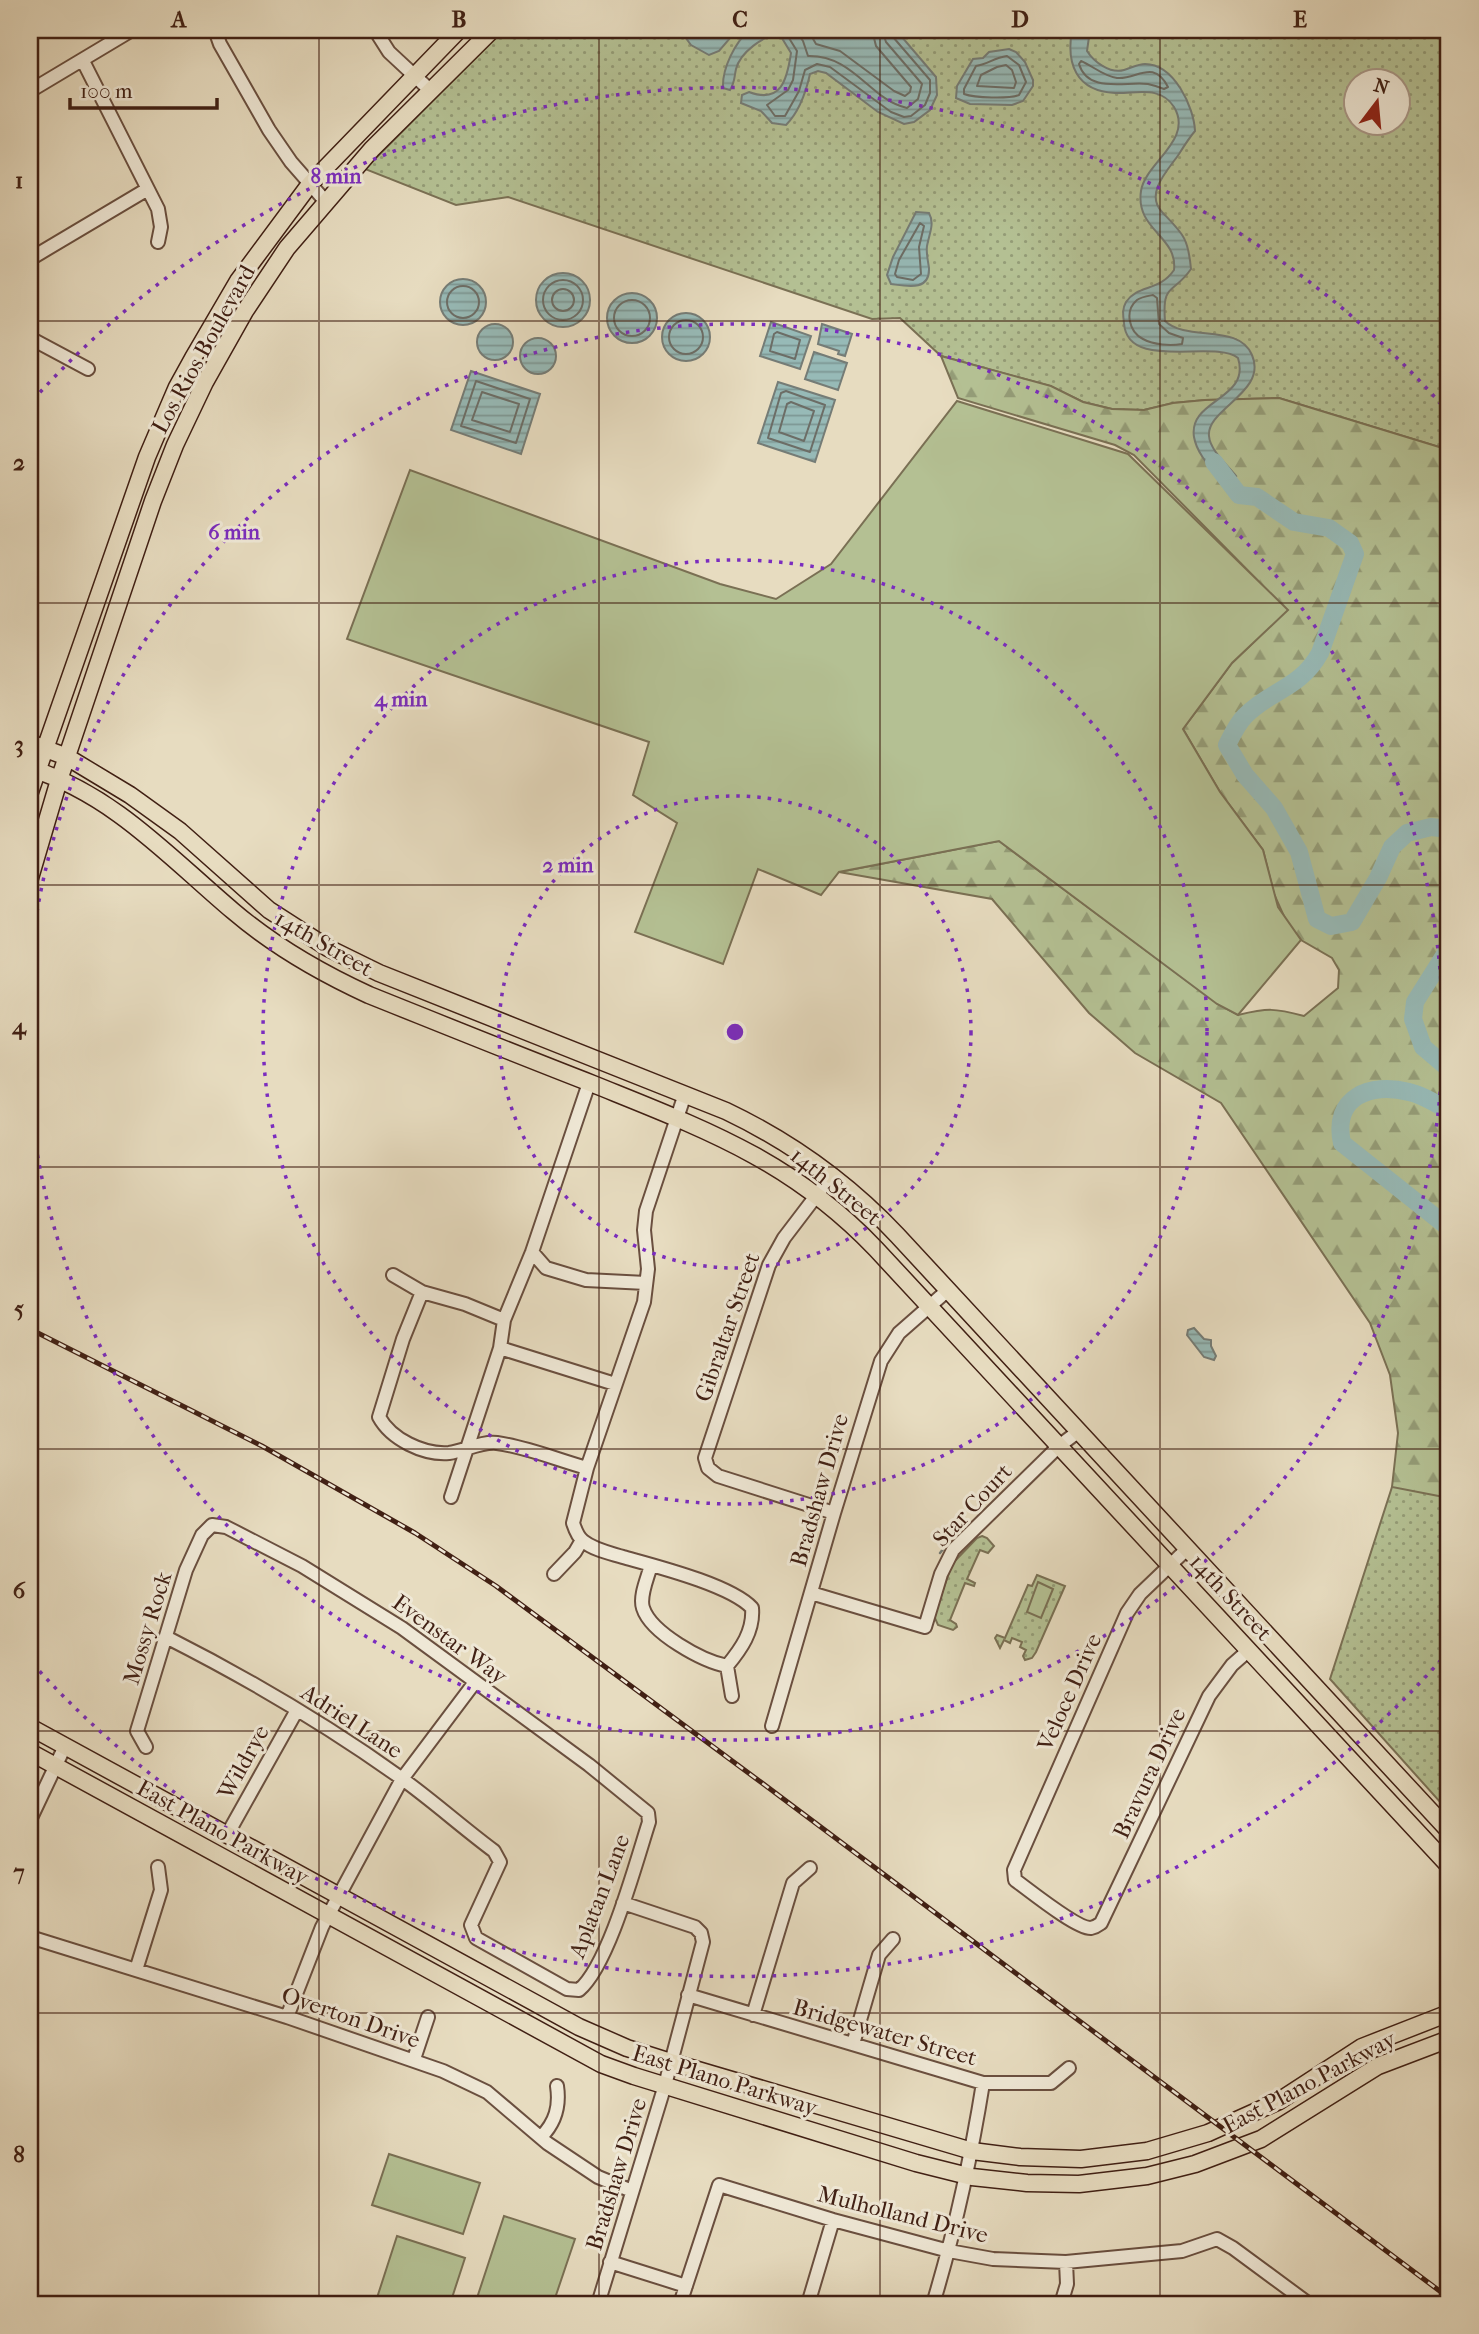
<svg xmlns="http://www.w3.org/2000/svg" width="1479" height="2334" font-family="'IM FELL French Canon',serif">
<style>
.grass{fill:url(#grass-dots);stroke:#7a7054;stroke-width:2;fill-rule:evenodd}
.forest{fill:url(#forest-firs);stroke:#7a7054;stroke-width:2}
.green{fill:#b4c093;stroke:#7a7054;stroke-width:2}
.water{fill:url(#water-rules);stroke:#757c76;stroke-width:2}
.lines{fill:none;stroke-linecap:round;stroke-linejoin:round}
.shore{stroke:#6c6d66;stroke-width:2}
.stream{stroke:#757c76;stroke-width:2.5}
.river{stroke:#97bab7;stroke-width:18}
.minor-casing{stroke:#6a4f3f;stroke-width:16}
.major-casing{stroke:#412014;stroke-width:19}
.minor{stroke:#efe8d6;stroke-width:12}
.major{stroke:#e7dcc0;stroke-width:16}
.rail-casing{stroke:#412014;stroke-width:5}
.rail{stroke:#efe8d6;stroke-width:2.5;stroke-dasharray:8;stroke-linecap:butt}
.grid{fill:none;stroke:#412014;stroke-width:2;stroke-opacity:0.55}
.ring{fill:none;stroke:#7b2cbf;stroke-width:3.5;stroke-dasharray:3.5 7}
.labels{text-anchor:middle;stroke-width:6;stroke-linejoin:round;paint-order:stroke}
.street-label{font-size:23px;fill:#412014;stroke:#efe8d6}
.centre{fill:#7b2cbf;stroke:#efe8d6;stroke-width:3.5}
.ring-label{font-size:21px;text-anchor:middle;font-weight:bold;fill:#7b2cbf;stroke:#efe8d6;stroke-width:6;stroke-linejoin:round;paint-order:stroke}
.neatline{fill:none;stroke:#412014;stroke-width:2.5}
.grid-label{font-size:23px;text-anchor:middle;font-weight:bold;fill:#412014}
</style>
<defs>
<pattern id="grass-dots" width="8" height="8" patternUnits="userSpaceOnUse" patternTransform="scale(1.75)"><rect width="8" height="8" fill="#b4c093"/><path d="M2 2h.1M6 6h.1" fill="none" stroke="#949c77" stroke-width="1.8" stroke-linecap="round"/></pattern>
<pattern id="forest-firs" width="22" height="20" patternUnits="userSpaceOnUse" patternTransform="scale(1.75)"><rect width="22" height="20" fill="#b4c093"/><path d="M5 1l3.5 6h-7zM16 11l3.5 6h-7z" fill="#949c77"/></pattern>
<pattern id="water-rules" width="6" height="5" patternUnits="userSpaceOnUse" patternTransform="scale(1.75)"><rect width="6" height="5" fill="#97bab7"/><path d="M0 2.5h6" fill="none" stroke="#7d9794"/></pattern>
</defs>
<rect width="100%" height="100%" fill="#e7dcc0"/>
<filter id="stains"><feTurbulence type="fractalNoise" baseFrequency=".00286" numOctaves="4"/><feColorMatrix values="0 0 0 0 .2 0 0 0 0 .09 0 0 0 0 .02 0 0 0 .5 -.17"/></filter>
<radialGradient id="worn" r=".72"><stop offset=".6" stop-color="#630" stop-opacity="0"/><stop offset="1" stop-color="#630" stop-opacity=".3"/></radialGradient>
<path class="grass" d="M 503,30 L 1449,30 L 1449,450 L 1279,398 L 1205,400 L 1173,403 L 1144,410 L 1112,409 L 1083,402 L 1050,386 L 941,356 L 900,318 L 872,319 L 508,197 L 456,205 L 365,169 ZM 1356,80 L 1398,80 L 1398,122 L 1356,122 Z
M 1449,1430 L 1449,1812 L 1330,1679 L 1392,1487 Z
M 982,1536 L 987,1538 L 994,1546 L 988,1553 L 980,1550 L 967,1579 L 975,1583 L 974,1586 L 965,1583 L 950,1620 L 956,1624 L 957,1627 L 953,1630 L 938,1625 L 934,1616 L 952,1564 L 977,1538 Z
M 1037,1575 L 1065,1586 L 1036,1652 L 1032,1658 L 1025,1660 L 1023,1656 L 1026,1650 L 1020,1647 L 1022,1642 L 1012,1638 L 1010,1643 L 1004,1640 L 1000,1648 L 995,1638 L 997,1635 L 1005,1638 L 1028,1585 L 1032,1586 Z"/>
<path class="forest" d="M 941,356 L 1051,386 L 1083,402 L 1112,409 L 1144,410 L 1173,403 L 1205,400 L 1279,398 L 1449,450 L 1449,1498 L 1392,1487 L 1398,1433 L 1390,1375 L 1370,1323 L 1221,1103 L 1135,1053 L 1089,1013 L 992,899 L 839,872 L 999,841 L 1218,1004 L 1238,1015 C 1268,1008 1274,1008 1304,1016 L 1338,988 L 1339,970 L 1332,958 L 1301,940 L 1287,923 L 1274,894 L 1263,850 L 1220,792 L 1183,729 L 1232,663 L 1287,610 L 1134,455 L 1115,445 L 958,398 Z"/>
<path class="green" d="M 957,401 L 1128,454 L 1288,610 L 1232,663 L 1183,729 L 1220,792 L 1263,850 L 1278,907 L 1301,940 L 1238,1015 L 1217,1004 L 999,841 L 839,872 L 821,895 L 758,869 L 723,964 L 635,932 L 677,823 L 633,795 L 649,742 L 347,639 L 410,470 L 720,584 L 776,599 L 831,564 Z
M 1038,1582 L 1053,1589 L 1041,1618 L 1027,1612 Z
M 389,2154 L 480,2183 L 463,2234 L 372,2205 Z
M 504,2216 L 575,2239 L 553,2304 L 475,2304 Z
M 397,2236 L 465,2258 L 450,2304 L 375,2304 Z"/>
<path class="water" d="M 680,30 L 737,30 L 719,51 L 709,55 L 691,45 Z
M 749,30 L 896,30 L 936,77 L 937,95 L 930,110 L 914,122 L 904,124 L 878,112 L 826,73 L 818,71 L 810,74 C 806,92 800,111 786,125 L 772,123 L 761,111 L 741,103 L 742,95 L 749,92 C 781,104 787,80 791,53 L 780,35 C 764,34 740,53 736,69 C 734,78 735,82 730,90 L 723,88 C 722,68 735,43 749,30 Z
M 1072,30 L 1090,30 L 1087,51 C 1094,62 1110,74 1124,70 C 1131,68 1138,64 1145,64 C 1174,64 1194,107 1195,131 C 1189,138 1184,146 1179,154 C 1169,169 1144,193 1162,212 C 1183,234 1188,237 1191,269 C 1173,295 1162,282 1165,321 C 1187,342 1239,323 1252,355 C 1268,392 1206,409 1209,436 C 1210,450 1227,465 1236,476 L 1224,484 C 1213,470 1197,455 1194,437 C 1188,399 1251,400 1238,358 C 1214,339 1127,372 1124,323 C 1123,315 1122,309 1126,302 C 1138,284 1159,292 1174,270 C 1178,236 1135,230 1141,191 C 1145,163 1194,140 1174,107 C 1160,85 1136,94 1115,93 C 1076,91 1066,64 1072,30 Z
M 1009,49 L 1016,52 L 1025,62 L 1033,80 L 1033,86 L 1023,101 L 1012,105 L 970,104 L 956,98 L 957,86 L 973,59 L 983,58 L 989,52 Z
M 916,212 L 929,213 C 935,224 929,234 927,246 C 926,253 928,261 929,268 C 930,292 906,286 891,284 L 887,275 L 893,257 Z
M536 300a27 27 0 1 1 54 0a27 27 0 1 1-54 0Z
M440 302a23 23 0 1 1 46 0a23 23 0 1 1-46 0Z
M607 318a25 25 0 1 1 50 0a25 25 0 1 1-50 0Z
M662 337a24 24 0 1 1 48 0a24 24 0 1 1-48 0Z
M 771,322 L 811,336 L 800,369 L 760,356 Z
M 822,324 L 852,334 L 845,356 L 838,354 L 839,351 L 818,344 Z
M477 342a18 18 0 1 1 36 0a18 18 0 1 1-36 0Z
M520 356a18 18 0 1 1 36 0a18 18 0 1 1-36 0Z
M 814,352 L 847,363 L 838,390 L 805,379 Z
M 471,371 L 540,394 L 521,454 L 451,430 Z
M 778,382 L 835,400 L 815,462 L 758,443 Z
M 1194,1328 L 1204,1339 L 1211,1340 L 1211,1346 L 1216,1356 L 1214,1360 L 1204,1357 L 1187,1335 L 1188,1330 Z"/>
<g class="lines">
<path class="shore" d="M 784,30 L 797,51 L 793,80 L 788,90 L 767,105 L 775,116 L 785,116 L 799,91 L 805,70 L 817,64 L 830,67 L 891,112 L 904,117 L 911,116 L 925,105 L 930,93 L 930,80 L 893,37 L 891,30
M 795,30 L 803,41 L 808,56 C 854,55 870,100 907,108 L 918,99 L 922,84 L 886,42 L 882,30
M 808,30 L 816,44 L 840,51 L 894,91 L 905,96 L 910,92 L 911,87 L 876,46 L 872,30
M 1007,56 L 1019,65 L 1026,82 L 1019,95 C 1009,99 975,98 964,94 L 964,89 L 976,66 C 989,64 993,58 1007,56 Z
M 1081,61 C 1093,66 1103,76 1117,78 C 1137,80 1153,58 1168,87 L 1164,89 C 1159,87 1153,85 1148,84 C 1126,81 1088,94 1079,64 Z
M 1006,65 L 1012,70 L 1016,82 L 1014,88 L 977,86 L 981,75 L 997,67 Z
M 920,223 L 924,226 L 919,247 L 921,274 L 913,280 L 897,277 L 895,274 L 899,260 Z
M543 300a20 20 0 1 1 40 0a20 20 0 1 1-40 0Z
M447 302a16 16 0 1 1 32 0a16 16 0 1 1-32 0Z
M552 300a11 11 0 1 1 22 0a11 11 0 1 1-22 0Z
M 1153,295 L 1157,298 L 1159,324 L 1169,333 L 1183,338 L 1182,344 C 1170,346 1154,345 1143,339 C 1129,332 1124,311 1137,300 C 1141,297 1148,296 1153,295 Z
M614 318a18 18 0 1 1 36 0a18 18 0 1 1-36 0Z
M669 337a17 17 0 1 1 34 0a17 17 0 1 1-34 0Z
M 777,332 L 800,340 L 795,359 L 770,351 L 774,334 Z
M 476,381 L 530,399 L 516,443 L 461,426 Z
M 786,391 L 825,405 L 810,452 L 768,438 L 781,393 Z
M 482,392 L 519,404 L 510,432 L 472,420 Z
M 791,402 L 814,411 L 804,441 L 779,432 L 787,404 Z"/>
<path class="stream" d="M 940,1553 L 944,1548"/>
<path class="river" d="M 1214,462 L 1239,495 L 1257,497 L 1294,522 L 1329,528 L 1350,543 L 1355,554 L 1320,653 C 1300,689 1270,690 1245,716 C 1237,724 1232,735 1227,745 L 1245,775 L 1274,808 L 1299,852 L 1317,919 L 1331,926 L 1352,922 L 1378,878 L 1392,847 L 1407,833 L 1431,827 L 1449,829
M 1449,948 L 1415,1002 L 1413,1019 L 1423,1047 L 1449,1069
M 1449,1111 C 1437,1104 1423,1095 1409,1092 C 1370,1082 1332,1097 1342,1143 L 1449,1228"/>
<defs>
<path id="minor" d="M 215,30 L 220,44 L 269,130 L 291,162 L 326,202
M 375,30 L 389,52 L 431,91
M 83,61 L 158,209 L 161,227 L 158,242
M 30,91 L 132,30
M 30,259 L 146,190
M 30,338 L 88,369
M 832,1175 L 784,1238 L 769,1265 L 705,1458 L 708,1468 L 718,1476 L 834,1513
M 532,1252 L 546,1268 L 586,1280 L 646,1283
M 393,1275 L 422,1292 L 465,1304 L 504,1320
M 422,1292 L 403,1339 L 379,1417 C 391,1439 423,1455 449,1453 C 464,1451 482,1441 497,1443 C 527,1447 558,1460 587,1468
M 500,1348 L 615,1384
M 451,1497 L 500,1348 L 504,1320 L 532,1252 L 589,1083
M 1188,1548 L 1140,1594 L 1127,1613 L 1014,1870 L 1015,1880 C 1029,1890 1077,1929 1091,1928 C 1096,1927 1097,1926 1101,1923 L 1209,1696 L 1232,1665 L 1249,1650
M 651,1565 C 648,1577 639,1596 643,1608 C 651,1633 702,1661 727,1666 C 741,1649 754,1631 752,1608 C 731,1585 655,1566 623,1557 C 610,1553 594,1550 583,1541 C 577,1536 575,1529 573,1523 L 587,1468 L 644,1302 L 648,1269 L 644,1230 L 646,1211 L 685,1094
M 554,1574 L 575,1552 L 582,1540
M 811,1593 L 925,1627 L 941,1574 L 953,1550 L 1059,1446 L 1079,1431
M 727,1666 L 732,1696
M 772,1726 L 834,1513 L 881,1361 L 899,1333 L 948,1290
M 146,1747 L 137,1731 L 186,1570 L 202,1535 L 212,1525 L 226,1527 L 302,1566 L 402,1628 L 589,1765 L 648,1813 L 649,1822 C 636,1862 609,1965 579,1990 L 567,1989 L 476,1938 L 471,1925 L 500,1862 L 494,1851 C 463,1828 433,1801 401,1778 C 327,1725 247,1678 166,1637
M 30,1820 L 65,1746
M 227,1835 L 297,1710
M 30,1937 L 287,2017 L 443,2071 L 487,2092 L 547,2143 L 598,2177 L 632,2191
M 136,1970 L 161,1890 L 158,1867
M 688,1995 L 983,2083 L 1051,2083 L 1069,2068
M 753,2015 L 793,1883 L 810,1868
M 287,2017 L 322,1927 L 402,1779 L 475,1682
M 853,2044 L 879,1955 L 893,1939
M 414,2059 L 428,2017
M 541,2137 C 556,2122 560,2106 557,2086
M 610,2262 L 686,2286
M 598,2304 L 665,2085 L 703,1942 L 701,1933 L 695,1927 L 623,1903
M 680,2304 L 719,2185 L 833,2220 L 949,2251 L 993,2259 L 1066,2262 L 1182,2251 L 1217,2239 L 1233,2248 L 1309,2304
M 808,2304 L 833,2220
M 933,2304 C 955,2231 971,2158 983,2083
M 1061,2304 L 1067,2284 L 1066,2262"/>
<path id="major" d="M 30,743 L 67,757 L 130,795 L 180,831 L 269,910 L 328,948 L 379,973 L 726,1111 C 791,1142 848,1183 897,1235 L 1449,1831
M 30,768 C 115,796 168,856 233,911 C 274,946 321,973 369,995 C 444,1025 518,1055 593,1084 C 704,1129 791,1160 876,1249 L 1449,1866
M 30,792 L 147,457 L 177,387 L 193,358 L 238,281 L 310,184 L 459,30
M 30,878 L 59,780 L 153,501 L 175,445 L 205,382 L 245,311 L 287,248 L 372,149 L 492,30
M 30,1727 L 579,2027 L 627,2048 L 671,2062 L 972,2151 L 1020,2157 L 1081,2159 L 1147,2151 L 1208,2133 L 1279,2101 L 1362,2047 L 1449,2013
M 30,1752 L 601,2064 L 634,2076 L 916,2163 L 972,2177 L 1027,2183 L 1079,2184 L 1147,2176 L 1195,2164 L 1261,2139 L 1378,2066 L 1449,2039"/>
</defs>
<use href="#minor" class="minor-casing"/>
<use href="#major" class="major-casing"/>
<use href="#minor" class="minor"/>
<use href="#major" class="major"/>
<defs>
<path id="rail" d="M 30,1329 L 262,1446 L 415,1533 L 496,1586 L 758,1780 L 1449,2298"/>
</defs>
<use href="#rail" class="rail-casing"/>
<use href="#rail" class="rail"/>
</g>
<path class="grid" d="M 319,30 L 319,2304M 599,30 L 599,2304M 880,30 L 880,2304M 1160,30 L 1160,2304M 30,321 L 1449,321M 30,603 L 1449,603M 30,885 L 1449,885M 30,1167 L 1449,1167M 30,1449 L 1449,1449M 30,1731 L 1449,1731M 30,2013 L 1449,2013"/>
<g class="ring">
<circle cx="735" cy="1032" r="236"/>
<circle cx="735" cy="1032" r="472"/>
<path d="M30 964A708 708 0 1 1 30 1100"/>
<path d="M1448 1652A945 945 0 0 1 33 1664M33 400A945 945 0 0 1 1448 412"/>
</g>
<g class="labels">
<g class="street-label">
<text transform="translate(203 349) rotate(-61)" y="8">Los Rios Boulevard</text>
<text transform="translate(324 943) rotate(30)" y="8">14th Street</text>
<text transform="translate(836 1186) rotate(39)" y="8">14th Street</text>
<text transform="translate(727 1327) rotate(-71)" y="8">Gibraltar Street</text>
<text transform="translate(819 1490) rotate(-74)" y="8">Bradshaw Drive</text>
<text transform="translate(972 1505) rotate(-47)" y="8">Star Court</text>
<text transform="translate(1231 1597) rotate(47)" y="8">14th Street</text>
<text transform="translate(147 1628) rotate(-73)" y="8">Mossy Rock</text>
<text transform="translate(450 1639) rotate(36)" y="8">Evenstar Way</text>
<text transform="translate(1069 1692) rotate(-66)" y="8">Veloce Drive</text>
<text transform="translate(352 1721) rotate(33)" y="8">Adriel Lane</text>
<text transform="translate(243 1762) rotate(-61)" y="8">Wildrye</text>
<text transform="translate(1149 1773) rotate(-65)" y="8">Bravura Drive</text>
<text transform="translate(223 1832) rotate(29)" y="8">East Plano Parkway</text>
<text transform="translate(599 1896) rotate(-69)" y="8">Aplatan Lane</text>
<text transform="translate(351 2017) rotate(19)" y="8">Overton Drive</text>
<text transform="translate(885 2032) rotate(16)" y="8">Bridgewater Street</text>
<text transform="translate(725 2080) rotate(17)" y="8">East Plano Parkway</text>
<text transform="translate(1309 2082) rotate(-28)" y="8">East Plano Parkway</text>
<text transform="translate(616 2174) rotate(-73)" y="8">Bradshaw Drive</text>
<text transform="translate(903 2214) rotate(14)" y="8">Mulholland Drive</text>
</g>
</g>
<circle cx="735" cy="1032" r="10" class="centre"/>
<g class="ring-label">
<text x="336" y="183">8 min</text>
<text x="234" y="539">6 min</text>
<text x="401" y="706">4 min</text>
<text x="568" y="872">2 min</text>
</g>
<rect width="1479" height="2334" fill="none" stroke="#e7dcc0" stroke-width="77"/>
<g transform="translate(1377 102) rotate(16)"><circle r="33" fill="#efe8d6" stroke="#a99888" stroke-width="2"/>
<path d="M0-5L12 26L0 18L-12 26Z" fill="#8f2418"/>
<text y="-10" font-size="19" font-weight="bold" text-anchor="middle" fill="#412014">N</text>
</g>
<path d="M70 98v10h147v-10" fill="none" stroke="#412014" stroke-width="3.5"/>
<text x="80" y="98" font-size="21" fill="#412014" stroke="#efe8d6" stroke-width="5" paint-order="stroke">100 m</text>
<rect x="38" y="38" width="1402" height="2258" class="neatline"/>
<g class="grid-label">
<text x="179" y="27">A</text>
<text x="459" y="27">B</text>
<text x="740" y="27">C</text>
<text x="1020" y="27">D</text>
<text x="1300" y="27">E</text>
<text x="19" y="188">1</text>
<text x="19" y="470">2</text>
<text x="19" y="752">3</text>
<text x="19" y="1034">4</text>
<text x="19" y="1316">5</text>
<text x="19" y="1598">6</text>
<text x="19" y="1880">7</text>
<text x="19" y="2162">8</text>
</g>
<rect width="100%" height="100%" filter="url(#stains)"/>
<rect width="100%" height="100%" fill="url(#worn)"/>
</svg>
